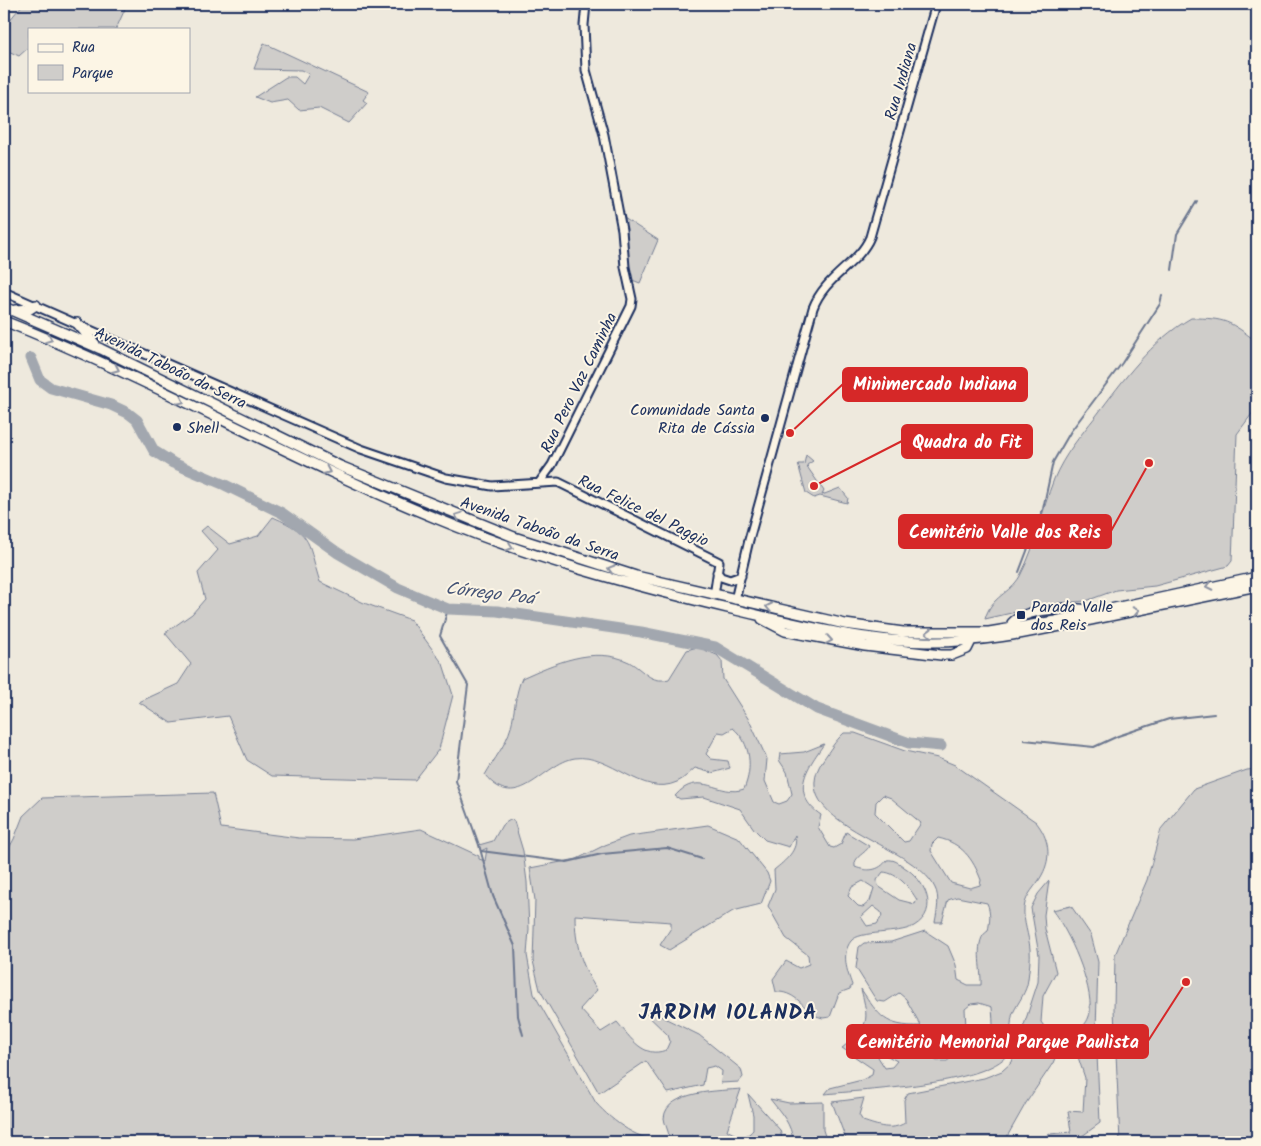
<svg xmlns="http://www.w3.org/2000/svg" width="1261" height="1146" font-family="Kalam,sans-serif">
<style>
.green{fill:#cfcdca;stroke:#757e94;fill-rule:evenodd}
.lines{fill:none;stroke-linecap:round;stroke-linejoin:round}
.stream{stroke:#6c778f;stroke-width:2}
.river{stroke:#a2a7af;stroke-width:11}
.secondary-casing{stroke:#1b2f5e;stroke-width:11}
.highway-casing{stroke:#1b2f5e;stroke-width:12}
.secondary{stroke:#fcf5e5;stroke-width:7}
.highway{stroke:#fcf5e5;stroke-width:9}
.oneway{stroke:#8c92a2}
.poi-dot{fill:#1b2f5e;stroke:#fcf5e5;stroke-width:2}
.labels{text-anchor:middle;stroke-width:4;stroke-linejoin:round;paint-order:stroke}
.street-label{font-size:16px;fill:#1b2f5e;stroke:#fcf5e5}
.poi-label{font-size:16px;fill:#1b2f5e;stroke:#fcf5e5;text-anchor:start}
.water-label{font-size:18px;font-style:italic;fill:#445376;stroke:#fcf5e5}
.district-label{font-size:21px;font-weight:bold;letter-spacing:1px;fill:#1b2f5e;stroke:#fcf5e5}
.leader{fill:none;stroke:#d62828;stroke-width:2}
.callout-dot{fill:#d62828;stroke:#fcf5e5;stroke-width:2}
.callout{fill:#d62828;stroke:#d62828;stroke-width:2}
.callout-label{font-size:18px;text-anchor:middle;font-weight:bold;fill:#fff}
</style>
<rect width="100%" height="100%" fill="#eee9dd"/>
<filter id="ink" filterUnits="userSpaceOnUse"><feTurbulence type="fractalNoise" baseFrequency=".02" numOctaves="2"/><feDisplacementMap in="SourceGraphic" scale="10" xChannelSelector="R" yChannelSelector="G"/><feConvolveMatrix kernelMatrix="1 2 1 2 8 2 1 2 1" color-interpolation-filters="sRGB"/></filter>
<g filter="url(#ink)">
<path class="green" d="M 23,4 L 116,4 L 125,9 L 116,29 L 29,29 L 29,47 L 19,56 L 4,49 L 4,27 Z
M 264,43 L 369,92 L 363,100 L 367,103 L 349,123 L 319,108 L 299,110 L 288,100 L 270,103 L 255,97 L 286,77 L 295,77 L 303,84 L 309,74 L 301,70 L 254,69 Z
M 624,218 L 658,240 L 640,283 L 627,278 Z
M 1191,318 C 1225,318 1230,321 1257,342 L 1257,407 L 1237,434 L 1232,561 L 1228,566 L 1155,586 L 1116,590 L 1086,601 L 1051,604 L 985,619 C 991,596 1010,594 1020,576 C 1037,544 1041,512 1054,479 C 1064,455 1080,436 1096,416 C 1124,379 1151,341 1191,318 Z
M 806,455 L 813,461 L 807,465 L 808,468 L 824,491 L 822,495 L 840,488 L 848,498 L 847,503 L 820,496 L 814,498 L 806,493 L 798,464 L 804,464 Z
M 273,517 C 315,535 307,543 320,582 L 364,603 L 411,620 L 443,664 L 453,695 L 439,749 L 415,780 L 272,776 L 247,760 L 228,716 L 171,723 L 139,702 L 178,684 L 191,664 L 165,633 L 192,614 L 205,599 L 198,573 L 218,550 L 201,531 L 207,526 L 230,544 L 258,536 Z
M 697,647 L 717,655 L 722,661 L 723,679 L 749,720 L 767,759 L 765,781 L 774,802 L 779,804 L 787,801 L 792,794 L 787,772 L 779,760 L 780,754 L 804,752 L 824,744 C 807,768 789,793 821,815 L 818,827 L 830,847 L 834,848 L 841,844 L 846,832 L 869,846 C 866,854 853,856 855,867 C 868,872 879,871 887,860 C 894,859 899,863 904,867 C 924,879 941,910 914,926 C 898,935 860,930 851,941 C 841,954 847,971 852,985 L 850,989 L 839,993 L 830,1017 L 823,1018 L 813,1015 C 803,1005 793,991 776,992 L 773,979 L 786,961 L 799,968 L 809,964 L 808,955 L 786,938 L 768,906 L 775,889 L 774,870 C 785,861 799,850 795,835 L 789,847 L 765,840 L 754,829 L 740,809 L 704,797 L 680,799 L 675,796 C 699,768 720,798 744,789 C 753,768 751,743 733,728 L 724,733 L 718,732 L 706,754 L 711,759 L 728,761 L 730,768 L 712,773 L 695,768 C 690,772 684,779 677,782 C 642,798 610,753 575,758 C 543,763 518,815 485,775 C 494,759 506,745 511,727 C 515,710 515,694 522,678 C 553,664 594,645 629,662 C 644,670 650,684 669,679 L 687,650 ZM 883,872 C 898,873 910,888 917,900 L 915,904 L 899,900 L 878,886 L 877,880 ZM 863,881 L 874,888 L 870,901 L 863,907 L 858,906 L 848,896 L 852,887 ZM 873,906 L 881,912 L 882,916 L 877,924 L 867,926 L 861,917 Z
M 844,733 L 855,733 L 905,751 L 938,758 L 955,765 L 1036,822 C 1049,838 1052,857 1042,875 C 1036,887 1026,893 1024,908 C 1023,922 1029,935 1030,949 C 1031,959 1029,969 1028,979 C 1027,992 1018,1002 1013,1013 C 1009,1024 1012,1049 1008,1054 C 986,1085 863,1090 825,1094 L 830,1088 L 862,1080 L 872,1075 L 873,1069 L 842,1048 C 870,1026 869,1021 861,989 C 879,1016 885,1027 921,1026 L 906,999 L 899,993 L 885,1002 L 877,1001 L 873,995 L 856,968 L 859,947 L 864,943 L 891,942 L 925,931 L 948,946 L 956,965 L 958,980 L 968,985 L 981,985 C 982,970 973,939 988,931 C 990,921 991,912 987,903 L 957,897 L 948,900 L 942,922 L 935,922 C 937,912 940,897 935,888 C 914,842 781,824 823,760 C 830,750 835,741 844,733 ZM 883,795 L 891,798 L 921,823 L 909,841 L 904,842 L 875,813 L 876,802 ZM 938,838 C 962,843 973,859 981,880 L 980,885 L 970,888 L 951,883 L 931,851 L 932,844 ZM 979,1003 L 992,1007 C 993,1022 995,1037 987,1051 L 970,1052 L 967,1047 L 965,1009 L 971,1004 ZM 934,1038 L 940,1038 L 950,1053 L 950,1059 L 947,1061 L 937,1061 L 930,1057 C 928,1049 928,1044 934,1038 ZM 882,1053 L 897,1061 L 892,1067 L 885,1068 L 878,1057 Z
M 1257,769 L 1257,1142 L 1120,1142 L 1114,1009 L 1115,955 L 1147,880 L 1161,829 L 1194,789 L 1247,770 Z
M 213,793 L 221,828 L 299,838 L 353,839 L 421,829 L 479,856 L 479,859 L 485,861 L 487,848 L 481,851 L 479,845 L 493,841 L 502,825 L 510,820 L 514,821 L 523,851 L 527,882 L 529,929 L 527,955 L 534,994 L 596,1103 C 613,1122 640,1142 666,1141 L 669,1137 C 669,1131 664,1123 664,1118 C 666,1090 722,1091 741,1089 L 727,1130 C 737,1136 745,1140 753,1130 L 753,1115 L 748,1094 L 780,1130 L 783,1142 L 4,1142 L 4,857 L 14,839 L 23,816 L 42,798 Z
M 708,825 L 739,838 L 767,873 L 770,881 L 761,904 L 733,911 L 669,950 L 660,945 L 671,928 L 671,922 L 575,915 C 575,943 581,966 597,990 L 580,1009 L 601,1032 L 617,1022 C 631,1038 643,1059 666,1050 L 670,1041 L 668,1035 L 642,1010 L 646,1009 L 699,1035 L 741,1069 L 743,1077 L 739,1082 L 721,1083 L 722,1071 L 715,1066 L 706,1068 L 703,1085 L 668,1093 L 646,1061 L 599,1093 L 540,990 L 533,961 L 535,900 L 530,868 L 577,859 L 605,845 L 629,836 Z
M 1049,881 L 1044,915 L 1045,929 L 1056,972 L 1043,996 L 1041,1022 L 1046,1029 L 1055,1033 L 1059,1048 L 1053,1063 L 1026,1103 L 1004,1142 L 847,1142 L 832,1102 L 864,1098 L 859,1115 L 863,1121 C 878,1126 891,1131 905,1123 L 904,1100 L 908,1093 L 984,1078 L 1002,1071 L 1012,1062 L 1038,982 L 1039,955 L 1031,908 L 1038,894 Z
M 1071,906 L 1091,935 L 1098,962 L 1096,1031 L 1100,1123 L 1074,1142 L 1035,1142 L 1050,1134 L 1071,1132 L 1068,1111 L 1083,1112 L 1085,1078 L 1078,1057 L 1064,1030 L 1080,1029 C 1085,1025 1089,1019 1090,1012 C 1093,985 1069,931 1052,910 Z
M 770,1099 L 789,1103 L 823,1102 L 823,1130 L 827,1142 L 793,1142 C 792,1124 781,1113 770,1099 Z"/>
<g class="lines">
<path class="stream" d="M 1172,270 L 1177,234 L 1197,201
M 4,342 L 4,343
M 1019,572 L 1043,509 L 1053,462 L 1071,431 L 1122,363 L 1160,304 L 1162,295
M 448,609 L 440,636 L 468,685 L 456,781 L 479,845 L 493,896 L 515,946 L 518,1016 L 523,1035
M 1024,740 L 1094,747 L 1118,736 L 1169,719 L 1214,714
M 481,851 L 567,862 L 602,854 L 667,848 L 702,859"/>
<path class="river" d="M 31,358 L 40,380 L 51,388 L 111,405 L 128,413 L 137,420 L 154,451 L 173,463 L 225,485 L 282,513 L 338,553 L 398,588 L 426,600 L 448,609 L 497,611 L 558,620 L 641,632 L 715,647 L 817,709 L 909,743 L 941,746"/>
<defs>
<path id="secondary" d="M 4,292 L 361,449 L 446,478 L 492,486 L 558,482 L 719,562 L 714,596
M 539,483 L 552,465 L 631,306 L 632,299 L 625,267 L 622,230 L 604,135 L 586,70 L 584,25 L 586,4
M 717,572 L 721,577 L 730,580 L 741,576
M 735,600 L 749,540 L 813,308 C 825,276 859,264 870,237 L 936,4"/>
<path id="highway" d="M 4,307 L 101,349 L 340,466 L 514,537 L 636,576 L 845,624 L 903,632 L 989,632 L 1055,621 L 1257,577
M 15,310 L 30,309 L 36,305
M 4,321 C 152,379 290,459 438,519 C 534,559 634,586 736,610 C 797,624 861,641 925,642 C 985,643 1036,631 1095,619 C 1149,608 1203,597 1257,586
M 77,323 L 95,344
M 762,619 L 785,631 L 865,646 L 941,655 L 952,655 L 967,649 L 973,637
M 1013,632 L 1012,623 C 1026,608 1070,607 1090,610"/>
</defs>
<use href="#secondary" class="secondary-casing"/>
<use href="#highway" class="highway-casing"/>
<use href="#secondary" class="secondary"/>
<use href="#highway" class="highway"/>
</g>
<defs><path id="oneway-chevron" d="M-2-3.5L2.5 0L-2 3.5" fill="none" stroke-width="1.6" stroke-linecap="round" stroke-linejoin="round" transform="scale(1.25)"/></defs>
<g class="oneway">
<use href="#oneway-chevron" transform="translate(49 339) rotate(22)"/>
<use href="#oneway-chevron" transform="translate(116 369) rotate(25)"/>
<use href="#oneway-chevron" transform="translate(181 401) rotate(26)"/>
<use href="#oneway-chevron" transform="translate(327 471) rotate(25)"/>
<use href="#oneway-chevron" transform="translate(458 516) rotate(-159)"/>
<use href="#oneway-chevron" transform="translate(510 547) rotate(19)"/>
<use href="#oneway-chevron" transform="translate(611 569) rotate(-164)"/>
<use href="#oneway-chevron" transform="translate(1209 586) rotate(168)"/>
<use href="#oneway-chevron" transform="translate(769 607) rotate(-168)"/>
<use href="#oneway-chevron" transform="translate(1136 611) rotate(-12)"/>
<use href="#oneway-chevron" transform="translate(929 633) rotate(-179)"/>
<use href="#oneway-chevron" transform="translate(829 640) rotate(10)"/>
</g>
</g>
<g class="poi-dot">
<circle cx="765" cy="418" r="5"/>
<circle cx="177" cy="427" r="5"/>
<rect x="1016" y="610" width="10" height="10" rx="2.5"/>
</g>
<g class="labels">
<g class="street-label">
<text transform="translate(900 81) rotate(-74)" y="6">Rua Indiana</text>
<text transform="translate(171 367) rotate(26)" y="6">Avenida Taboão da Serra</text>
<text transform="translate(578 382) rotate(-64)" y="6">Rua Pero Vaz Caminha</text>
<text transform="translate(644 510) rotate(26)" y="6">Rua Felice del Paggio</text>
<text transform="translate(540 528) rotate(19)" y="6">Avenida Taboão da Serra</text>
</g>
<g class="poi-label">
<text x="755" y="415" text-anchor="end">Comunidade Santa<tspan x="755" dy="18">Rita de Cássia</tspan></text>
<text x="187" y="433">Shell</text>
<text x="1031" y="612">Parada Valle<tspan x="1031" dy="18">dos Reis</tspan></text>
</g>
<g class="water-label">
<text transform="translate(490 593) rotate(7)" y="6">Córrego Poá</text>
</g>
<g class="district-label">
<text x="728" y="1019">JARDIM IOLANDA</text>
</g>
</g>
<path class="leader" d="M790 433L843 384M814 486L902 441M1149 463L1111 531M1186 982L1148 1041"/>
<g class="callout-dot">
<circle cx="790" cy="433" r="5"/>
<circle cx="814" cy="486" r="5"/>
<circle cx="1149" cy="463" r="5"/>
<circle cx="1186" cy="982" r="5"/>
</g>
<g class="callout">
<rect x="843" y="368" width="184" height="33" rx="5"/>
<rect x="902" y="425" width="130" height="33" rx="5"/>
<rect x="899" y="515" width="212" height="33" rx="5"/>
<rect x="847" y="1025" width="301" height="33" rx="5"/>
</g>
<g class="callout-label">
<text x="935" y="390">Minimercado Indiana</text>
<text x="967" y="448">Quadra do Fit</text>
<text x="1005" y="538">Cemitério Valle dos Reis</text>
<text x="998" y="1048">Cemitério Memorial Parque Paulista</text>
</g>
<rect width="1261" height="1146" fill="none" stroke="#fcf5e5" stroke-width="20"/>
<rect x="10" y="10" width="1241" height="1126" fill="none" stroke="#1b2f5e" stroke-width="2" filter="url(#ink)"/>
<rect x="28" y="28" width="162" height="65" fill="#fcf5e5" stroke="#a2a6af"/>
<rect x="38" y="44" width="25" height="8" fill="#fcf5e5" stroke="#a2a6af"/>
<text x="72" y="52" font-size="15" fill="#1b2f5e">Rua</text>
<rect x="38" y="65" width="25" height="15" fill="#cfcdca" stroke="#a2a6af"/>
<text x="72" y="78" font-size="15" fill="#1b2f5e">Parque</text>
</svg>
